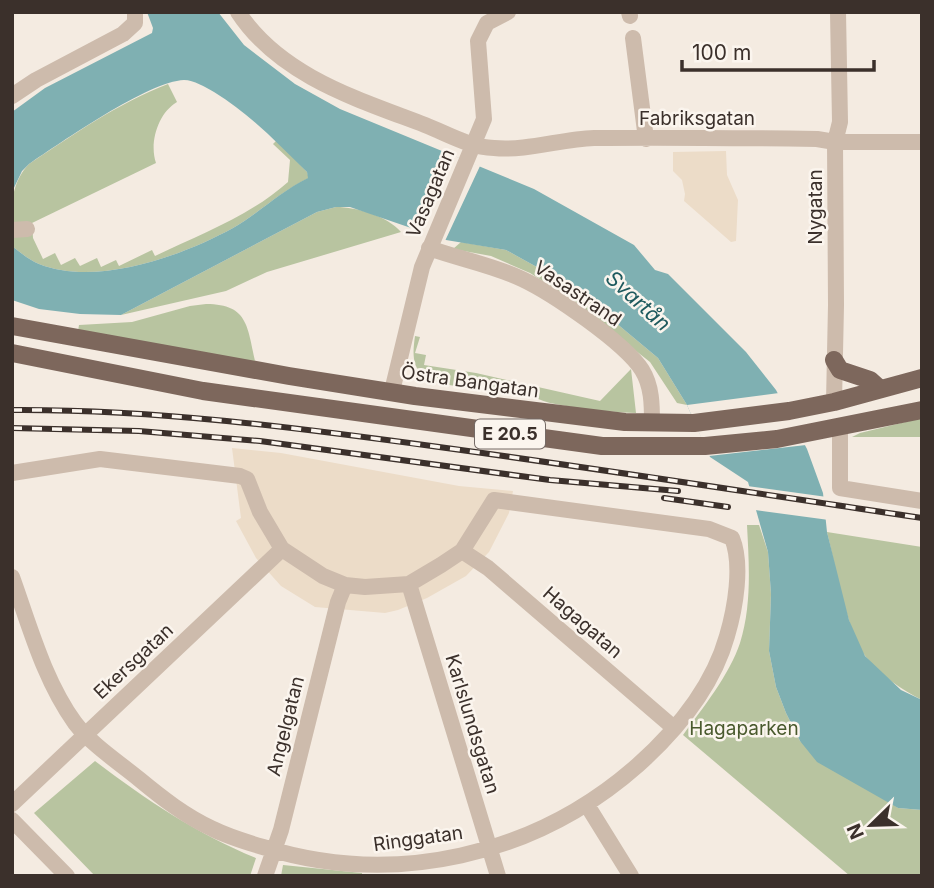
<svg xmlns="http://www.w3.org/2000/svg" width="934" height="888" font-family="Inter,sans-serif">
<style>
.green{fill:#b8c4a0}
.plaza{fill:#ecdcc8}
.water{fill:#7fb0b2}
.pier{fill:#f4ebe1}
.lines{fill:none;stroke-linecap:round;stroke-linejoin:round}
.street{stroke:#cdbbac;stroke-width:16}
.primary{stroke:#7d675c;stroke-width:18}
.rail-casing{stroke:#3b302b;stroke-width:6}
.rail{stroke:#fbf5ee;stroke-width:3.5;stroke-dasharray:10;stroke-linecap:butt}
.labels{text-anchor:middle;stroke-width:5;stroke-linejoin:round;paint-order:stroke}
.shield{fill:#fbf5ee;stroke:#756b66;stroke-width:2}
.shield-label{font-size:18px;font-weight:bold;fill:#3b302b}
.street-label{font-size:19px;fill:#3b302b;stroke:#fbf5ee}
.park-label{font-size:19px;fill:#4a5a2e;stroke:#fbf5ee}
.water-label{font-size:21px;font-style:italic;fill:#1f5a5e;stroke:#fbf5ee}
</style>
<rect width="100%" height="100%" fill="#f4ebe1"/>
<path class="green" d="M 168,84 L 177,102 C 158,113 149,143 156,163 L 32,223 L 33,238 L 43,259 L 55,253 L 61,265 L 75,258 L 80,266 L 97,258 L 101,267 L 116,260 L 119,266 L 152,250 L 155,256 C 201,234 250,216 288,182 L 290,160 L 273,144 L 277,140 L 307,172 L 309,178 C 281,191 259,213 233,228 C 182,256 96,287 39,264 C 29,260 20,252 12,246 C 12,217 7,187 29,164 C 73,135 118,103 168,84 Z
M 336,207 C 357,207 387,216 401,232 L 267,272 L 226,291 L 121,315 L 317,212 Z
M 461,242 L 506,250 L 573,287 L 658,358 L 687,405 L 677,403 L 650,362 L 565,295 L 530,273 L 491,256 L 453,249 Z
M 206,304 C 250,304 247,329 256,364 L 78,331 L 79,325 L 132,322 L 190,306 Z
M 415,336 L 420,337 L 415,353 L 426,355 L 424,365 L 476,373 L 600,401 L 631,369 L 636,413 C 606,412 579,409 550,403 C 541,401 533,396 525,394 C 500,388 443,390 424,376 C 411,366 413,351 415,336 Z
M 922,418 L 922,437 L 852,437 L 860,433 Z
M 747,525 L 759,525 L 768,552 L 771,594 L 769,651 L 776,687 L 786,713 L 800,741 L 898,808 L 922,810 L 922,876 L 850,876 L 683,735 C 702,709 730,674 740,643 C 752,605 749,564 747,525 Z
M 827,532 L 922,547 L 922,700 C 902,690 880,675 866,657 C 847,632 835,564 827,532 Z
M 95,761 C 145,799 197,834 256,858 L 250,876 L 95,876 L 34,813 Z
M 283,865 L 362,873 L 362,876 L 281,876 Z"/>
<path class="plaza" d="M 726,151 L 727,175 L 738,200 L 736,241 L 731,242 L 684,201 L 685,194 L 682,180 L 673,171 L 673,152 Z
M 232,448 L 281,453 L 459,486 L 513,491 L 509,513 L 489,552 L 466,576 L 427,598 L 398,610 L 385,613 L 315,607 L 281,586 L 256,558 L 236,521 L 241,518 Z"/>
<path class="water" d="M 147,12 L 218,12 L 244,45 L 295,84 L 340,109 L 534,189 L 634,245 L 655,270 L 668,274 L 746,352 L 776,390 L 807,449 L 823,493 L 827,532 L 849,620 L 865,656 L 901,690 L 922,700 L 922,810 L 898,808 L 817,762 L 800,741 L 786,713 L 776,687 L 769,651 L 771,594 L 768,552 L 748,482 L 710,457 L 687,405 L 658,358 L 573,287 L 506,250 L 446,240 L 350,207 L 336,207 L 317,212 L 121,315 L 80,314 L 39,309 L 12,300 L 12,246 C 20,252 29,260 39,264 C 96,287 182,256 233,228 C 259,213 281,191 308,178 L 307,172 C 277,143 250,114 214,92 C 205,87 194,80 184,80 C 149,81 60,143 29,164 L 22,171 L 12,192 L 12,112 L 45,88 L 152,33 L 153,28 Z"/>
<path class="pier" d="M 447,153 L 480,166 L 445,241 L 410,231 Z
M 779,393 L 806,445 L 709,456 L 687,405 Z
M 747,486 L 827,497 L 829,520 L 755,510 Z"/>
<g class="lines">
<path class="street" d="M 238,12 C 280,76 357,99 425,125 C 448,134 469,147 494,148 C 528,151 561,139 594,138 C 668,137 743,138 817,139 L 835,142 L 922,142
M 629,12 L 630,16
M 633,38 L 646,139
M 12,96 L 36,80 L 123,34 L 135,23 L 135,12
M 12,230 L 27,229
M 429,248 C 459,259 493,265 522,279 C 552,293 625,343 642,370 C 652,386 652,405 652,423
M 392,391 L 422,267 L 484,119 L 478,41 L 487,23 L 508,12
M 834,402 L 836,305 L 835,142 L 840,122 L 838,12
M 840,427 L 840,488 L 922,501
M 12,473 L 100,459 L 240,476 L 247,479 L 260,512 L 282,549 L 323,576 L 345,585 L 365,587 L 409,584 L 441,565 L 462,551 L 494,500 L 709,529 L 732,538 C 743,565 735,609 727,636 C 713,686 676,731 638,765 C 535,856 394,888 263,847 C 246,842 229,837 213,829 C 185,816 162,798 139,779 C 117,761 92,745 75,723 C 44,680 30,627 12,577
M 462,551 L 488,568 L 674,728
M 409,584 L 498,876
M 12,804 L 282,549
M 587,805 L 631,876
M 12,820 L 67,876
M 265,876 L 281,830 L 338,602 L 345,585"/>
<path class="primary" d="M 12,326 L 289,376 L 415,396 L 625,422 L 694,423 L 789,411 L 834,402 L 922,378
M 12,353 L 203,391 L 602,446 L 705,446 L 777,439 L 922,410
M 834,360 L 840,370 L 870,380 L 880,389"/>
<defs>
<path id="rail" d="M 12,410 C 156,409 298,428 439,447 C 601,469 761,494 922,518
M 12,428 L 139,431 L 260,441 L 550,480 L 678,491
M 664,498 L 728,507"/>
</defs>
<use href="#rail" class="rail-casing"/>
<use href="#rail" class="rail"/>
</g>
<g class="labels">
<rect class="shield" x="475" y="419.5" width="70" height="29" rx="5"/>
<g class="shield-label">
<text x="510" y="440">E 20.5</text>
</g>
<g class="street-label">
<text x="697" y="125">Fabriksgatan</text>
<text transform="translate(430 193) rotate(-67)" y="7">Vasagatan</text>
<text transform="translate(815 207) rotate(-90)" y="7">Nygatan</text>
<text transform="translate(578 293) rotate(34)" y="7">Vasastrand</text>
<text transform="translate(470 381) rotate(8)" y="7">Östra Bangatan</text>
<text transform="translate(583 622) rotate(41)" y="7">Hagagatan</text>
<text transform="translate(133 661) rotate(-43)" y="7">Ekersgatan</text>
<text transform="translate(473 724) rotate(73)" y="7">Karlslundsgatan</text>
<text transform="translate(285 726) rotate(-76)" y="7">Angelgatan</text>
<text transform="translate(418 838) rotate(-8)" y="7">Ringgatan</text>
</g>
<g class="park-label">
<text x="744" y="735">Hagaparken</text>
</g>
<g class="water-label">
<text transform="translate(638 301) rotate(42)" y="7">Svartån</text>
</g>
</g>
<rect width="934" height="888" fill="none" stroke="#3b302b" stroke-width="28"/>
<g transform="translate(871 825) rotate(247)" stroke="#fbf5ee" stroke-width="5" paint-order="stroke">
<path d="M0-5L12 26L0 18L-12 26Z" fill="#3b302b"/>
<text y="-10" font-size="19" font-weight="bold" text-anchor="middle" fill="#3b302b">N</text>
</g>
<path d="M682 60v10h192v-10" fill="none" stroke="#3b302b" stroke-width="3.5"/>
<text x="692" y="60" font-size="21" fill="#3b302b" stroke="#fbf5ee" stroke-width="5" paint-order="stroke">100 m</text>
</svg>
